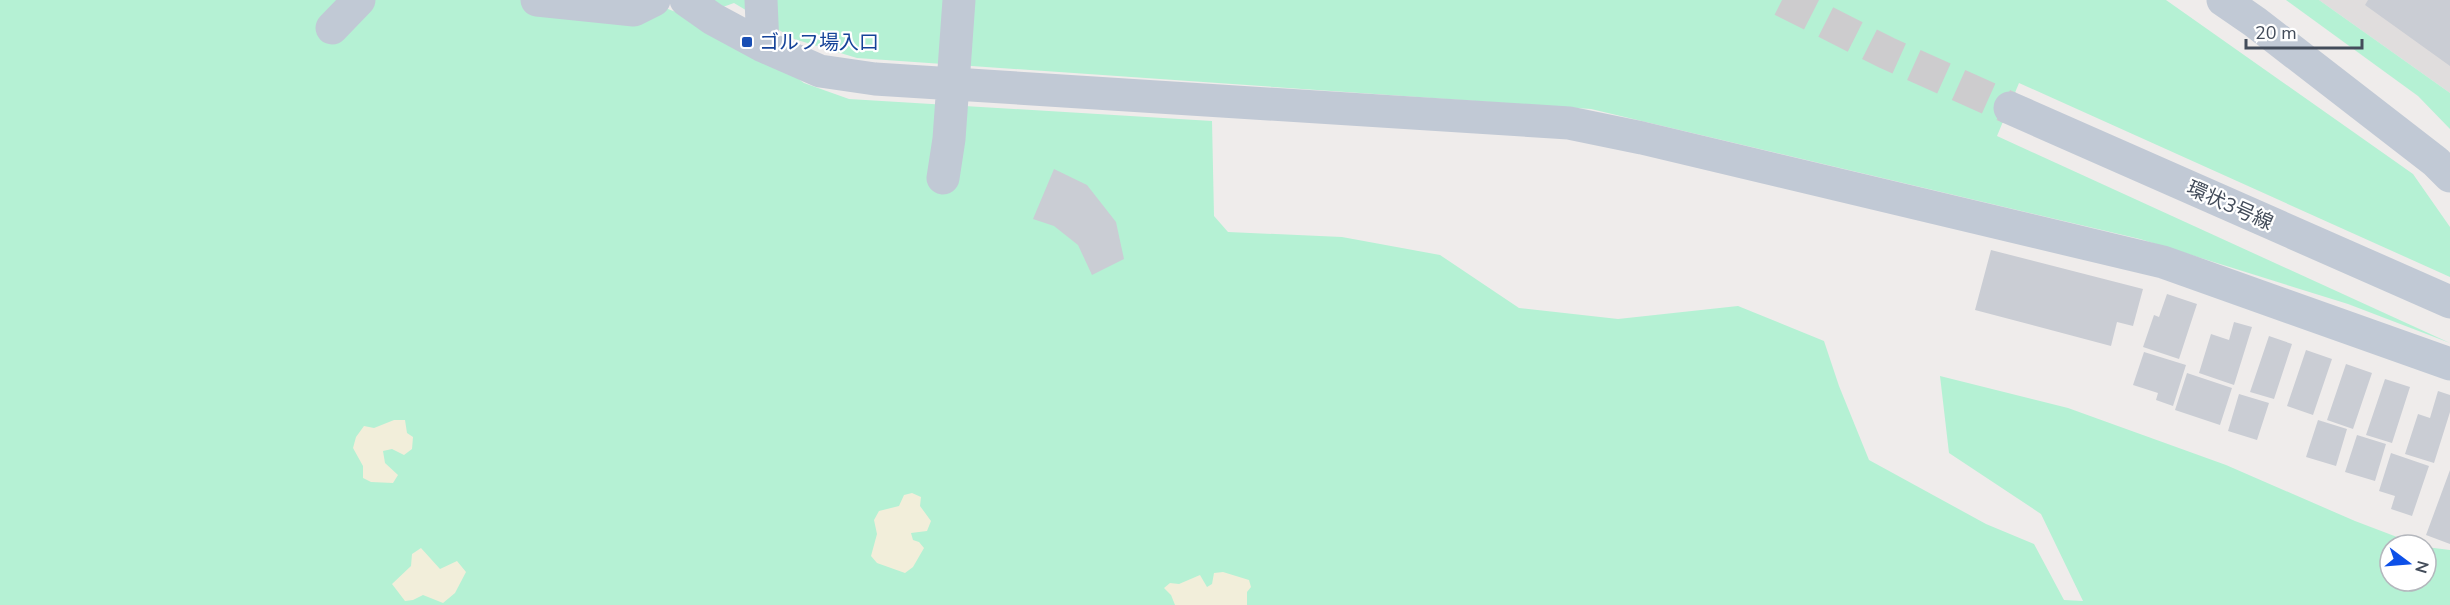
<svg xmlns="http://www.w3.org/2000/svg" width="2450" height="605" font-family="'Nunito Sans','Noto Sans JP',sans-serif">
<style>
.education{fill:#e0dddd}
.green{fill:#b5f1d4}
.sand{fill:#f2eeda}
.building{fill:#cacdd4}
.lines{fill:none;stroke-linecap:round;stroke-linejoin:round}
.minor-tunnel{stroke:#cdccce;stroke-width:33;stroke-dasharray:33 16;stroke-linecap:butt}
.minor{stroke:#c1c9d5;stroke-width:33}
.transit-dot{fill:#1a4fb4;stroke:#fff;stroke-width:2}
.labels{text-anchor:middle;stroke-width:4.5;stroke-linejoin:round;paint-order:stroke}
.transit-label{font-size:20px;fill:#164399;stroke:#fff;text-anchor:start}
.street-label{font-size:20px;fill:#434c5a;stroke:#fff}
</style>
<rect width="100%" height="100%" fill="#efeceb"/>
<path class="education" d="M 2319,0 L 2450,0 L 2450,93 Z"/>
<path class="green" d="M 0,0 L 644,0 L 737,35 L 804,83 L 849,99 L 1212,121 L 1214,216 L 1228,232 L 1342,237 L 1440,255 L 1519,308 L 1618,319 L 1738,306 L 1824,341 L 1839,386 L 1869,460 L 1986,524 L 2034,544 L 2064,600 L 2083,601 L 2041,514 L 1949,453 L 1940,376 L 2068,408 L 2226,465 L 2355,521 L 2418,545 L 2390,545 L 2390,581 L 2426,581 L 2426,547 L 2450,550 L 2450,605 L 0,605 Z
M 705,0 L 2166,0 L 2413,174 L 2450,227 L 2450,277 L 2019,83 L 1997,136 L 2450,343 L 2348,304 L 2140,239 L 1591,109 L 857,58 L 794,39 L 734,3 L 720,8 Z
M 2286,0 L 2319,0 L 2450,93 L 2450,129 L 2418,96 Z"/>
<path class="sand" d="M 394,420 L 405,420 L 407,433 L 413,437 L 412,449 L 404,455 L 392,449 L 383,451 L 385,463 L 398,475 L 393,483 L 371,482 L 363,478 L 363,466 L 353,448 L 356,437 L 364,426 L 374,428 Z
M 912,493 L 921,497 L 920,506 L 931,521 L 927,531 L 911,533 L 913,540 L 919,542 L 924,548 L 913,567 L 905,573 L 877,563 L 871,556 L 877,534 L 874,520 L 879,511 L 899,506 L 904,495 Z
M 421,548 L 440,569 L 457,561 L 466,572 L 455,593 L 443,603 L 423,595 L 413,600 L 405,601 L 392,584 L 411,566 L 412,554 Z
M 1223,572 L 1249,580 L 1251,587 L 1247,592 L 1247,605 L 1175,605 L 1171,595 L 1164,588 L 1170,583 L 1179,584 L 1200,575 L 1207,587 L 1212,584 L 1214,573 Z"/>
<path class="building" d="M 2368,0 L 2450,0 L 2450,66 L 2365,5 Z
M 1054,169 L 1087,185 L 1116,222 L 1124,259 L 1092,275 L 1078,245 L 1054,226 L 1033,219 Z
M 1991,250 L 2143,289 L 2133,326 L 2117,322 L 2111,346 L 1975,310 Z
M 2167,294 L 2197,304 L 2179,359 L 2143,347 L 2154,315 L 2159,317 Z
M 2234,322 L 2252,327 L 2234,385 L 2199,373 L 2211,334 L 2229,340 Z
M 2269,336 L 2292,344 L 2274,399 L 2250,392 Z
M 2306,350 L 2332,359 L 2313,415 L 2287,406 Z
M 2144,352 L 2186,365 L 2173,406 L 2156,400 L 2158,393 L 2133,385 Z
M 2346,364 L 2372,373 L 2353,429 L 2327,420 Z
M 2187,373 L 2232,388 L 2220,425 L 2175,410 Z
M 2385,379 L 2410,387 L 2392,443 L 2366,435 Z
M 2438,391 L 2450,395 L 2450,412 L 2434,463 L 2405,454 L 2418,414 L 2430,418 Z
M 2239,394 L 2269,403 L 2257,440 L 2228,431 Z
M 2318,420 L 2347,429 L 2336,466 L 2306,457 Z
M 2357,435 L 2386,444 L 2375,481 L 2345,472 Z
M 2391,453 L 2429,466 L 2412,516 L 2391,509 L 2395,496 L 2379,491 Z
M 2450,470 L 2450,544 L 2426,535 Z"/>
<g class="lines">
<path class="minor-tunnel" d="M 1782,0 L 1887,53 L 2010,108"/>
<path class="minor" d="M 537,0 L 634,10 L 654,0
M 686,0 L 713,19 L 763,46 L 820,71 L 875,79 L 1569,123 L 1642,138 L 2163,262 L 2450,364
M 761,0 L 763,46
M 2223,0 L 2255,22 L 2436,162 L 2450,176
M 332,28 L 359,0
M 2010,108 L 2450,302
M 943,178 L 949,139 L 959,0"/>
</g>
<rect class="transit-dot" x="741" y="36" width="12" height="12" rx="3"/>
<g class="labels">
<g class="transit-label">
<text x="759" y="49">ゴルフ場入口</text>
</g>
<g class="street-label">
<text transform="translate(2230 205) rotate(24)" y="7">環状3号線</text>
</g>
</g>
<g transform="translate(2408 563) rotate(106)"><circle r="28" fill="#ffffff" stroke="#b4b7bd" stroke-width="1.5"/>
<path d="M0-4.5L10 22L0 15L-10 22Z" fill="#0d50e8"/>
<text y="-9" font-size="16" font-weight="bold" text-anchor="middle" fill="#434c5a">N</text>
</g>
<path d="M2246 39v9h116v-9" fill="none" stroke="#434c5a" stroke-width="3"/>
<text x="2255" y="39" font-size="18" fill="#434c5a" stroke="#ffffff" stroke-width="4.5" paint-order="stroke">20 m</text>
</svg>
